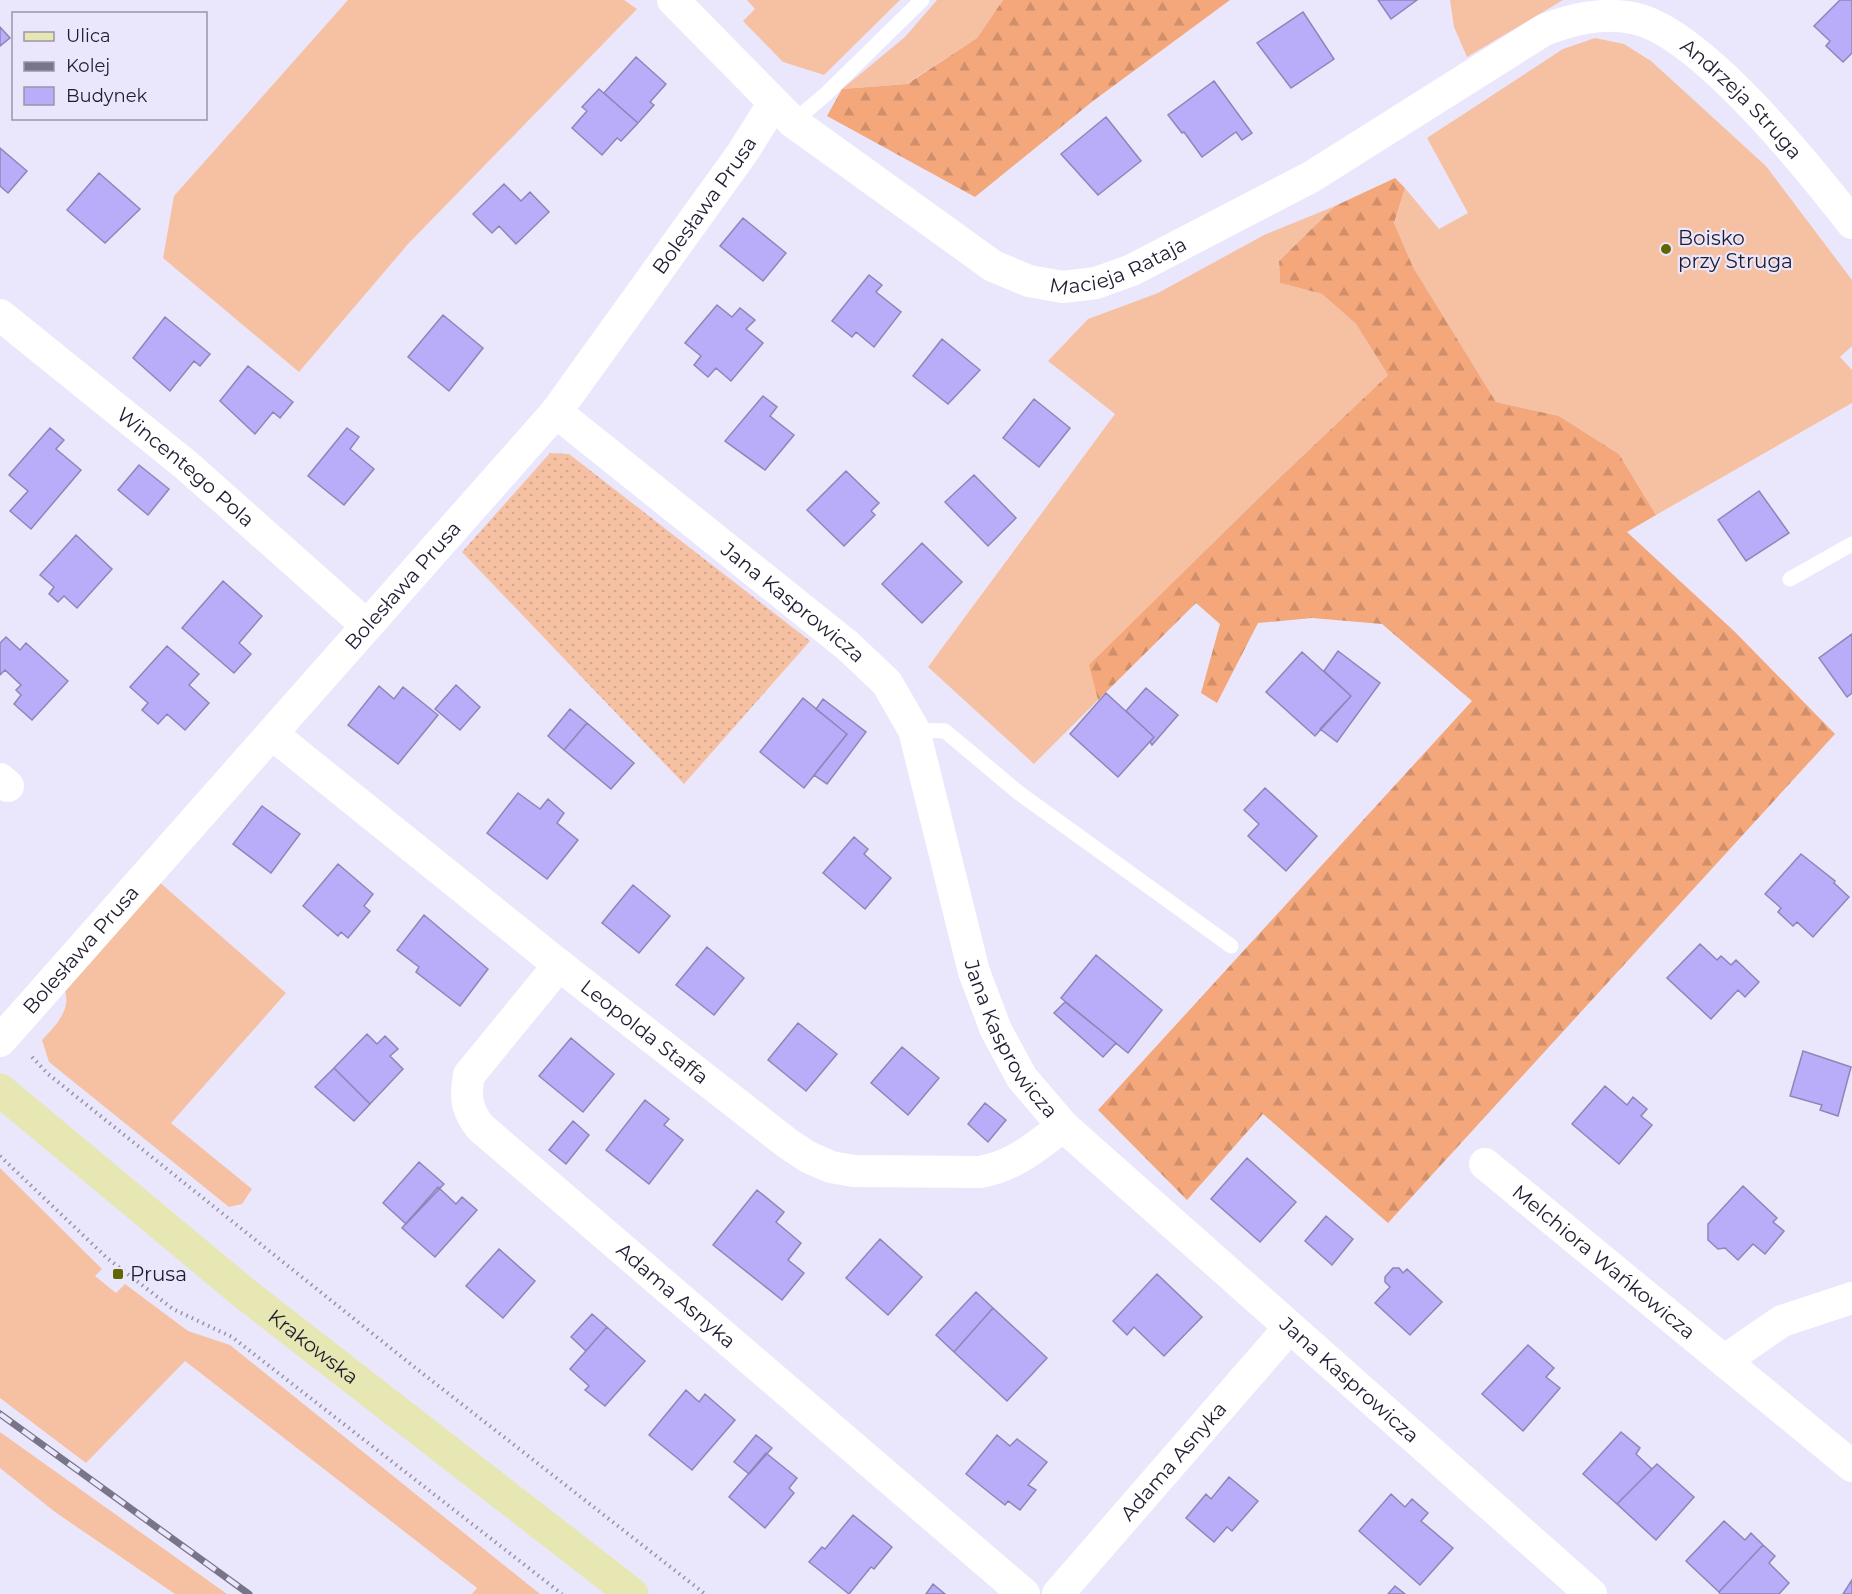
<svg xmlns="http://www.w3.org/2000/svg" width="1852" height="1594" font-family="Montserrat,sans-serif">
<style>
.grass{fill:#f6c1a2}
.forest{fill:url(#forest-firs)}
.garden{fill:url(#garden-dots)}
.building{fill:#b9acf8;stroke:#8e86b8;stroke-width:1.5}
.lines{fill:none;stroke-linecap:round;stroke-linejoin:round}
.path{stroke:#9692a7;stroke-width:4;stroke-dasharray:1.5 4.5;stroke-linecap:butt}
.service{stroke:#fff;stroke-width:15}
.minor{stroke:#fff;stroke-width:32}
.secondary{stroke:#e6e7b2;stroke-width:33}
.rail-casing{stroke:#787589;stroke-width:7}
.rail{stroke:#eae7fd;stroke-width:4.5;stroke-dasharray:14;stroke-linecap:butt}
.poi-dot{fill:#636500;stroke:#eae7fd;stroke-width:2}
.labels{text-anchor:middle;stroke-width:4.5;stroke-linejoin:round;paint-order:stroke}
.street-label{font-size:20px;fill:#201c30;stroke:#eae7fd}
.poi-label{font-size:20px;fill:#201c30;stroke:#eae7fd;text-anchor:start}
</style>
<defs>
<pattern id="forest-firs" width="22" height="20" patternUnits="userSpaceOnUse" patternTransform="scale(1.5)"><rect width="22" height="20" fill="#f3a77a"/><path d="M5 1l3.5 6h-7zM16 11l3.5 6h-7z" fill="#d08f6a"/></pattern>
<pattern id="garden-dots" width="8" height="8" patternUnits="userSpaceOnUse" patternTransform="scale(1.5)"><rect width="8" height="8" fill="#f6c1a2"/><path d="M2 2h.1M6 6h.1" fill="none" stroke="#d3a58c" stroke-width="1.8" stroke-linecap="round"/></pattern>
</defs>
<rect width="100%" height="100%" fill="#eae7fd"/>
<path class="grass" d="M 348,0 L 624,0 L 637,9 L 408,244 L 299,372 L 163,258 L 174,196 Z
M 747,0 L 900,0 L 824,75 L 783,62 L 743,21 L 755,9 Z
M 937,0 L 1003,0 L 977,38 L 906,84 L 842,89 L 905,37 Z
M 1450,0 L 1563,0 L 1467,57 L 1454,27 Z
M 1595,38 L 1624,44 L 1651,61 L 1766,166 L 1852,280 L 1852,346 L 1840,357 L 1852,370 L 1852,403 L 1656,515 L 1619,454 L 1559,416 L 1496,402 L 1413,267 L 1394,223 L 1405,188 L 1439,229 L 1468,213 L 1427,138 L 1563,49 Z
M 1335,206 L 1279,261 L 1280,283 L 1322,294 L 1356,324 L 1388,375 L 1272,485 L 1090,665 L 1098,700 L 1034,764 L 928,667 L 1115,414 L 1048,361 L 1088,319 L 1158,293 L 1264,235 Z
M 157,880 L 286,993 L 171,1123 L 252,1189 L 242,1204 L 229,1207 L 49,1062 L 42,1040 C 56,1025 74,1008 63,986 Z
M 0,1168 L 102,1269 L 95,1276 L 116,1293 L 125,1284 L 188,1331 L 230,1345 L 540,1594 L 472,1594 L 477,1588 L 185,1361 L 86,1463 L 0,1398 Z
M 0,1432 L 227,1594 L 175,1594 L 55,1512 L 0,1468 Z"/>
<path class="forest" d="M 1003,0 L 1230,0 L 1093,101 L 975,197 L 827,116 L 842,89 L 907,84 L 977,38 Z
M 1395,178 L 1405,188 L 1394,223 L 1413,267 L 1496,402 L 1559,416 L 1619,454 L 1656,515 L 1627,532 L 1735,632 L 1835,734 L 1388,1223 L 1263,1114 L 1187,1200 L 1098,1110 L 1472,701 L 1382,624 L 1312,618 L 1258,623 L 1217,703 L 1201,693 L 1220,624 L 1196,603 L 1098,700 L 1089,665 L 1272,485 L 1388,375 L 1356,324 L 1322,294 L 1280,283 L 1279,261 L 1335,206 Z"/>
<path class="garden" d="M 550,453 L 569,454 L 810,641 L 684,784 L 462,552 Z"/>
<path class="building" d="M 1378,0 L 1417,0 L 1391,19 Z
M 1840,0 L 1852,0 L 1852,53 L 1843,62 L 1826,46 L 1830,41 L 1814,26 Z
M 1303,12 L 1334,59 L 1291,88 L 1257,43 Z
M 0,27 L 10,38 L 0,46 Z
M 636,57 L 666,84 L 650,102 L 654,105 L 638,123 L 604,93 Z
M 1214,81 L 1252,133 L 1242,140 L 1236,132 L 1202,157 L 1184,132 L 1182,133 L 1168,115 Z
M 599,89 L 638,123 L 621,141 L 617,138 L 602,155 L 572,128 L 587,111 L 582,107 Z
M 1106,117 L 1141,161 L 1098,195 L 1061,154 Z
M 0,148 L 27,171 L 8,193 L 0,186 Z
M 99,173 L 140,209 L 105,243 L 67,210 Z
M 504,184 L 521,201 L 530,192 L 549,212 L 516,244 L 499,226 L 492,233 L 473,214 Z
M 743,218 L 786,253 L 763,281 L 720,246 Z
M 869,275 L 882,285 L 876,292 L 901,312 L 874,347 L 856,332 L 852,337 L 832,321 Z
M 717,305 L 732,317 L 740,308 L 755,320 L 746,329 L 763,343 L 731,381 L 716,368 L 708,377 L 694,365 L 701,356 L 685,343 Z
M 443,315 L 483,348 L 449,391 L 408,357 Z
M 165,317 L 210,354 L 200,366 L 194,361 L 170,391 L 133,358 Z
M 942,339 L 980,370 L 948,404 L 913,376 Z
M 248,366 L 293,402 L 280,418 L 273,412 L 255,434 L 220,401 Z
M 763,396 L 777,407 L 770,416 L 794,435 L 765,470 L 725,441 Z
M 1034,399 L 1070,428 L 1039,467 L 1003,438 Z
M 50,428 L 64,440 L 56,449 L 81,470 L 31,529 L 10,511 L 28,491 L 9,475 Z
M 347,428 L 359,437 L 350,449 L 374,469 L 344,505 L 308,476 Z
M 139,465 L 169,489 L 148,515 L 118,490 Z
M 846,471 L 879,503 L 871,511 L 875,515 L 844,546 L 807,510 Z
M 974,475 L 1016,518 L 988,546 L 945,502 Z
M 1759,491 L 1789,533 L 1746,561 L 1718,520 Z
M 76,535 L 112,569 L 77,608 L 64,596 L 58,602 L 49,594 L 54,587 L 40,575 Z
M 922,543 L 962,582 L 922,623 L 882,584 Z
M 223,581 L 262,616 L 239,643 L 251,654 L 234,673 L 182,628 Z
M 1852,634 L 1852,693 L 1847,697 L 1819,658 Z
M 6,637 L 20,650 L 26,643 L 68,681 L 32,720 L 14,704 L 21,695 L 16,690 L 21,685 L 5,670 L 0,675 L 0,643 Z
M 167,646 L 199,674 L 189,685 L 209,703 L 185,730 L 167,714 L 158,724 L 142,710 L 148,703 L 130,687 Z
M 1338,651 L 1380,683 L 1337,742 L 1320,729 L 1351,696 L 1324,671 Z
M 1302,652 L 1351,696 L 1315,736 L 1266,692 Z
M 456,685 L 480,707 L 460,730 L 435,709 Z
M 379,686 L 394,699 L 403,687 L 438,715 L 398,764 L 348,725 Z
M 1146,688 L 1178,715 L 1152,745 L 1150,742 L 1154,737 L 1126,711 Z
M 1106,693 L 1154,737 L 1118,777 L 1070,734 Z
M 803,698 L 847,734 L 804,788 L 760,752 Z
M 823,699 L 866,732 L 827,784 L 814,775 L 847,734 L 816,709 Z
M 570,709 L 587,723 L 564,750 L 548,736 Z
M 587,723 L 634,763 L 611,789 L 564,750 Z
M 1265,788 L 1317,836 L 1286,871 L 1248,836 L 1259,824 L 1244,810 Z
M 518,793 L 540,809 L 548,799 L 564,813 L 557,823 L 578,840 L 547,879 L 487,833 Z
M 262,806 L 300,834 L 271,873 L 233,844 Z
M 854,837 L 868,849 L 864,854 L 891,878 L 865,909 L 823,873 Z
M 1801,854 L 1835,881 L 1834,883 L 1849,897 L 1813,937 L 1797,922 L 1793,926 L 1778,912 L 1781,908 L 1765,894 Z
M 338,864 L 373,894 L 364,906 L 370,911 L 348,938 L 341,932 L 338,936 L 303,906 Z
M 633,885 L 670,916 L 639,953 L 602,923 Z
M 424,915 L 488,969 L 460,1006 L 416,972 L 419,967 L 397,950 Z
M 1700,944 L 1717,960 L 1721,956 L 1731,965 L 1736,960 L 1759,982 L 1745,997 L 1738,990 L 1711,1019 L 1667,978 Z
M 707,947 L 744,978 L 714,1015 L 676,985 Z
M 1096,955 L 1162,1010 L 1128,1053 L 1061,998 Z
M 1065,1002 L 1116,1043 L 1103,1057 L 1054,1013 Z
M 798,1023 L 837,1054 L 806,1091 L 768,1060 Z
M 367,1034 L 377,1044 L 385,1036 L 398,1049 L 390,1056 L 403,1069 L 370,1104 L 334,1068 Z
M 571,1038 L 614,1074 L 583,1112 L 539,1076 Z
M 902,1047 L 939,1078 L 908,1115 L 871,1083 Z
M 1803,1051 L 1851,1067 L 1838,1116 L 1820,1110 L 1822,1105 L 1790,1096 Z
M 334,1068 L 370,1104 L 354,1121 L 315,1087 Z
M 1605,1086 L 1627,1105 L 1633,1097 L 1647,1109 L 1641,1116 L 1652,1125 L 1619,1164 L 1572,1124 Z
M 645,1100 L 669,1119 L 664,1125 L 683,1140 L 649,1184 L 606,1150 Z
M 985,1103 L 1006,1120 L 988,1142 L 968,1124 Z
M 573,1121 L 589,1135 L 566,1164 L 549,1150 Z
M 1247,1158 L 1296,1202 L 1260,1242 L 1211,1199 Z
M 419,1162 L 444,1184 L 406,1224 L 383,1203 Z
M 1743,1186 L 1777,1218 L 1773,1222 L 1784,1231 L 1765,1254 L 1753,1244 L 1738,1260 L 1725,1248 L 1718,1249 L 1708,1240 L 1708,1224 Z
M 438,1187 L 456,1204 L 462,1197 L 477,1210 L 435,1257 L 402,1228 Z
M 757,1190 L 784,1212 L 776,1222 L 801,1243 L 788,1260 L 804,1273 L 782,1300 L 713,1245 Z
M 1326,1216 L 1353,1239 L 1332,1265 L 1305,1241 Z
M 880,1239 L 922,1277 L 888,1315 L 846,1278 Z
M 499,1249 L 535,1281 L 503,1318 L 466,1286 Z
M 1393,1268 L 1399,1268 L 1403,1273 L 1407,1269 L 1442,1302 L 1410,1335 L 1375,1303 L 1390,1287 L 1385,1282 L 1385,1277 Z
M 1157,1274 L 1202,1317 L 1164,1356 L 1134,1327 L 1127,1335 L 1113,1321 Z
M 976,1292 L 993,1308 L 954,1352 L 936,1335 Z
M 993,1308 L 1047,1358 L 1007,1401 L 954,1352 Z
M 592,1314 L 607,1327 L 586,1351 L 571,1337 Z
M 607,1327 L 645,1361 L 605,1406 L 585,1390 L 589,1386 L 570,1369 Z
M 1528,1345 L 1554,1368 L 1546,1377 L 1560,1388 L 1523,1431 L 1482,1394 Z
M 686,1390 L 699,1402 L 705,1394 L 735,1420 L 692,1470 L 649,1435 Z
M 1621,1432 L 1640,1448 L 1636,1454 L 1652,1469 L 1617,1504 L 1583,1474 Z
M 756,1435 L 772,1448 L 749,1474 L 734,1462 Z
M 997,1435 L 1010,1446 L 1017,1439 L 1047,1462 L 1028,1485 L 1036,1490 L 1020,1510 L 1008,1501 L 1005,1505 L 966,1474 Z
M 766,1453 L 797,1478 L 789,1488 L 794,1493 L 765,1528 L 729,1497 Z
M 1657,1464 L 1694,1497 L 1656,1540 L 1617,1504 Z
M 1229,1477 L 1258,1501 L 1232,1531 L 1227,1527 L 1214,1542 L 1186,1518 L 1206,1494 L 1211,1499 Z
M 1391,1494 L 1405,1507 L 1412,1499 L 1428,1513 L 1421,1521 L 1453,1548 L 1420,1585 L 1359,1531 Z
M 853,1515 L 892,1547 L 874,1569 L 871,1567 L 849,1594 L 809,1562 L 822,1547 L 825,1549 Z
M 1724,1521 L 1745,1540 L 1751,1533 L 1763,1545 L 1719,1592 L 1686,1561 Z
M 1763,1545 L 1775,1556 L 1769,1563 L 1789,1583 L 1779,1594 L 1720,1594 L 1719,1592 Z
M 1852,1580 L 1852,1594 L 1843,1594 Z
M 933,1584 L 945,1594 L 926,1594 Z
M 1395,1586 L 1405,1594 L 1388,1594 Z"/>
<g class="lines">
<path class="path" d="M 32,1057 L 48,1074 L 413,1366 L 705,1594
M 0,1156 L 107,1258 L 173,1309 L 232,1337 L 562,1594"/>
<path class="service" d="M 793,122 L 826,94 L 922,0
M 1790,579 L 1852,544
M 914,730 L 945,731 L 1019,793 L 1231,946"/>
<g class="minor">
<path id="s1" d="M 673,0 L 793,122 L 993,266 L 1029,281 L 1063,287 L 1096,283 L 1132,270 L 1311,177 L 1544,30 C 1573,19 1601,12 1633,18 C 1700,31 1810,169 1852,223"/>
<path id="s2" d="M 0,315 L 186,465 L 366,625"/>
<path id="s3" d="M 556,412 L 848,646 L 887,683 L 914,730 L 974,972 L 996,1030 L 1022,1078 L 1063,1126 L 1591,1594"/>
<path id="s4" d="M 272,734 L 559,965 L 787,1143 L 808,1157 L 831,1167 L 854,1171 L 980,1172 C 1014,1166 1036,1147 1063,1126"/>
<path d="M 0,779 L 8,786"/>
<path id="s5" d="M 559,965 L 469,1075 C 465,1097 466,1109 480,1127 L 1024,1594"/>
<path id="s6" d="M 0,1041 L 556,412 L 743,152 L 773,104"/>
<path id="s7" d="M 1485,1164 L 1852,1466"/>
<path d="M 1724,1361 L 1782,1321 L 1852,1298"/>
<path id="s8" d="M 1058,1594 L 1289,1328"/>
</g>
<path class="secondary" id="s9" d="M 0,1090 L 244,1293 L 632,1594"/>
<defs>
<path id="rail" d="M 0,1414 L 249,1594"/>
</defs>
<use href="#rail" class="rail-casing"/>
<use href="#rail" class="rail"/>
</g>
<g class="poi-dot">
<circle cx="1666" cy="249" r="6"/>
<rect x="112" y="1268" width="12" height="12" rx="3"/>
</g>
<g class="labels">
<g class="street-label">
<text dy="7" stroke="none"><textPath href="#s1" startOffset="1268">Andrzeja Struga</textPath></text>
<text dy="7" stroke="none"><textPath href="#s6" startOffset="1094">Bolesława Prusa</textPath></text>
<text dy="7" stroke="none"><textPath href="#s1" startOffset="550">Macieja Rataja</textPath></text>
<text dy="7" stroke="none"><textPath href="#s2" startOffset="240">Wincentego Pola</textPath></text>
<text dy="7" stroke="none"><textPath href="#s6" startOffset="608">Bolesława Prusa</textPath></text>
<text dy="7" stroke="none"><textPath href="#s3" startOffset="304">Jana Kasprowicza</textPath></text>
<text dy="7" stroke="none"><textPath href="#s6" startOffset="122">Bolesława Prusa</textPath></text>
<text dy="7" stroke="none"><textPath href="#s4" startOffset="477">Leopolda Staffa</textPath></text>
<text dy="7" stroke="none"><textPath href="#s3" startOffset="808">Jana Kasprowicza</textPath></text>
<text dy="7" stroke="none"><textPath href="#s7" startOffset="154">Melchiora Wańkowicza</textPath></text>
<text dy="7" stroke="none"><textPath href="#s5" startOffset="456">Adama Asnyka</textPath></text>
<text dy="7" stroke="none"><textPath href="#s9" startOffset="405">Krakowska</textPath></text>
<text dy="7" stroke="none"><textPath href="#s3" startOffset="1294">Jana Kasprowicza</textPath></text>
<text dy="7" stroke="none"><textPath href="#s8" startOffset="176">Adama Asnyka</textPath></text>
</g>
<g class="poi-label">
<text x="1678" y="245">Boisko<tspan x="1678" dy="23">przy Struga</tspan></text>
<text x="130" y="1281">Prusa</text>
</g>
</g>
<rect x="12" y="12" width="195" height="108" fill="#eae7fd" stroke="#9996ab" stroke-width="1.5"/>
<rect x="24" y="32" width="30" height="9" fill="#e6e7b2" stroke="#9996ab" stroke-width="1.5"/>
<text x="66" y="42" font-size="18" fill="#201c30">Ulica</text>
<rect x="24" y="62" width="30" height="9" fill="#787589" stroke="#9996ab" stroke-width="1.5"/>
<text x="66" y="72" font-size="18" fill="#201c30">Kolej</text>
<rect x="24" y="87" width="30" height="18" fill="#b9acf8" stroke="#9996ab" stroke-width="1.5"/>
<text x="66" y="102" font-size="18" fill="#201c30">Budynek</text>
</svg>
